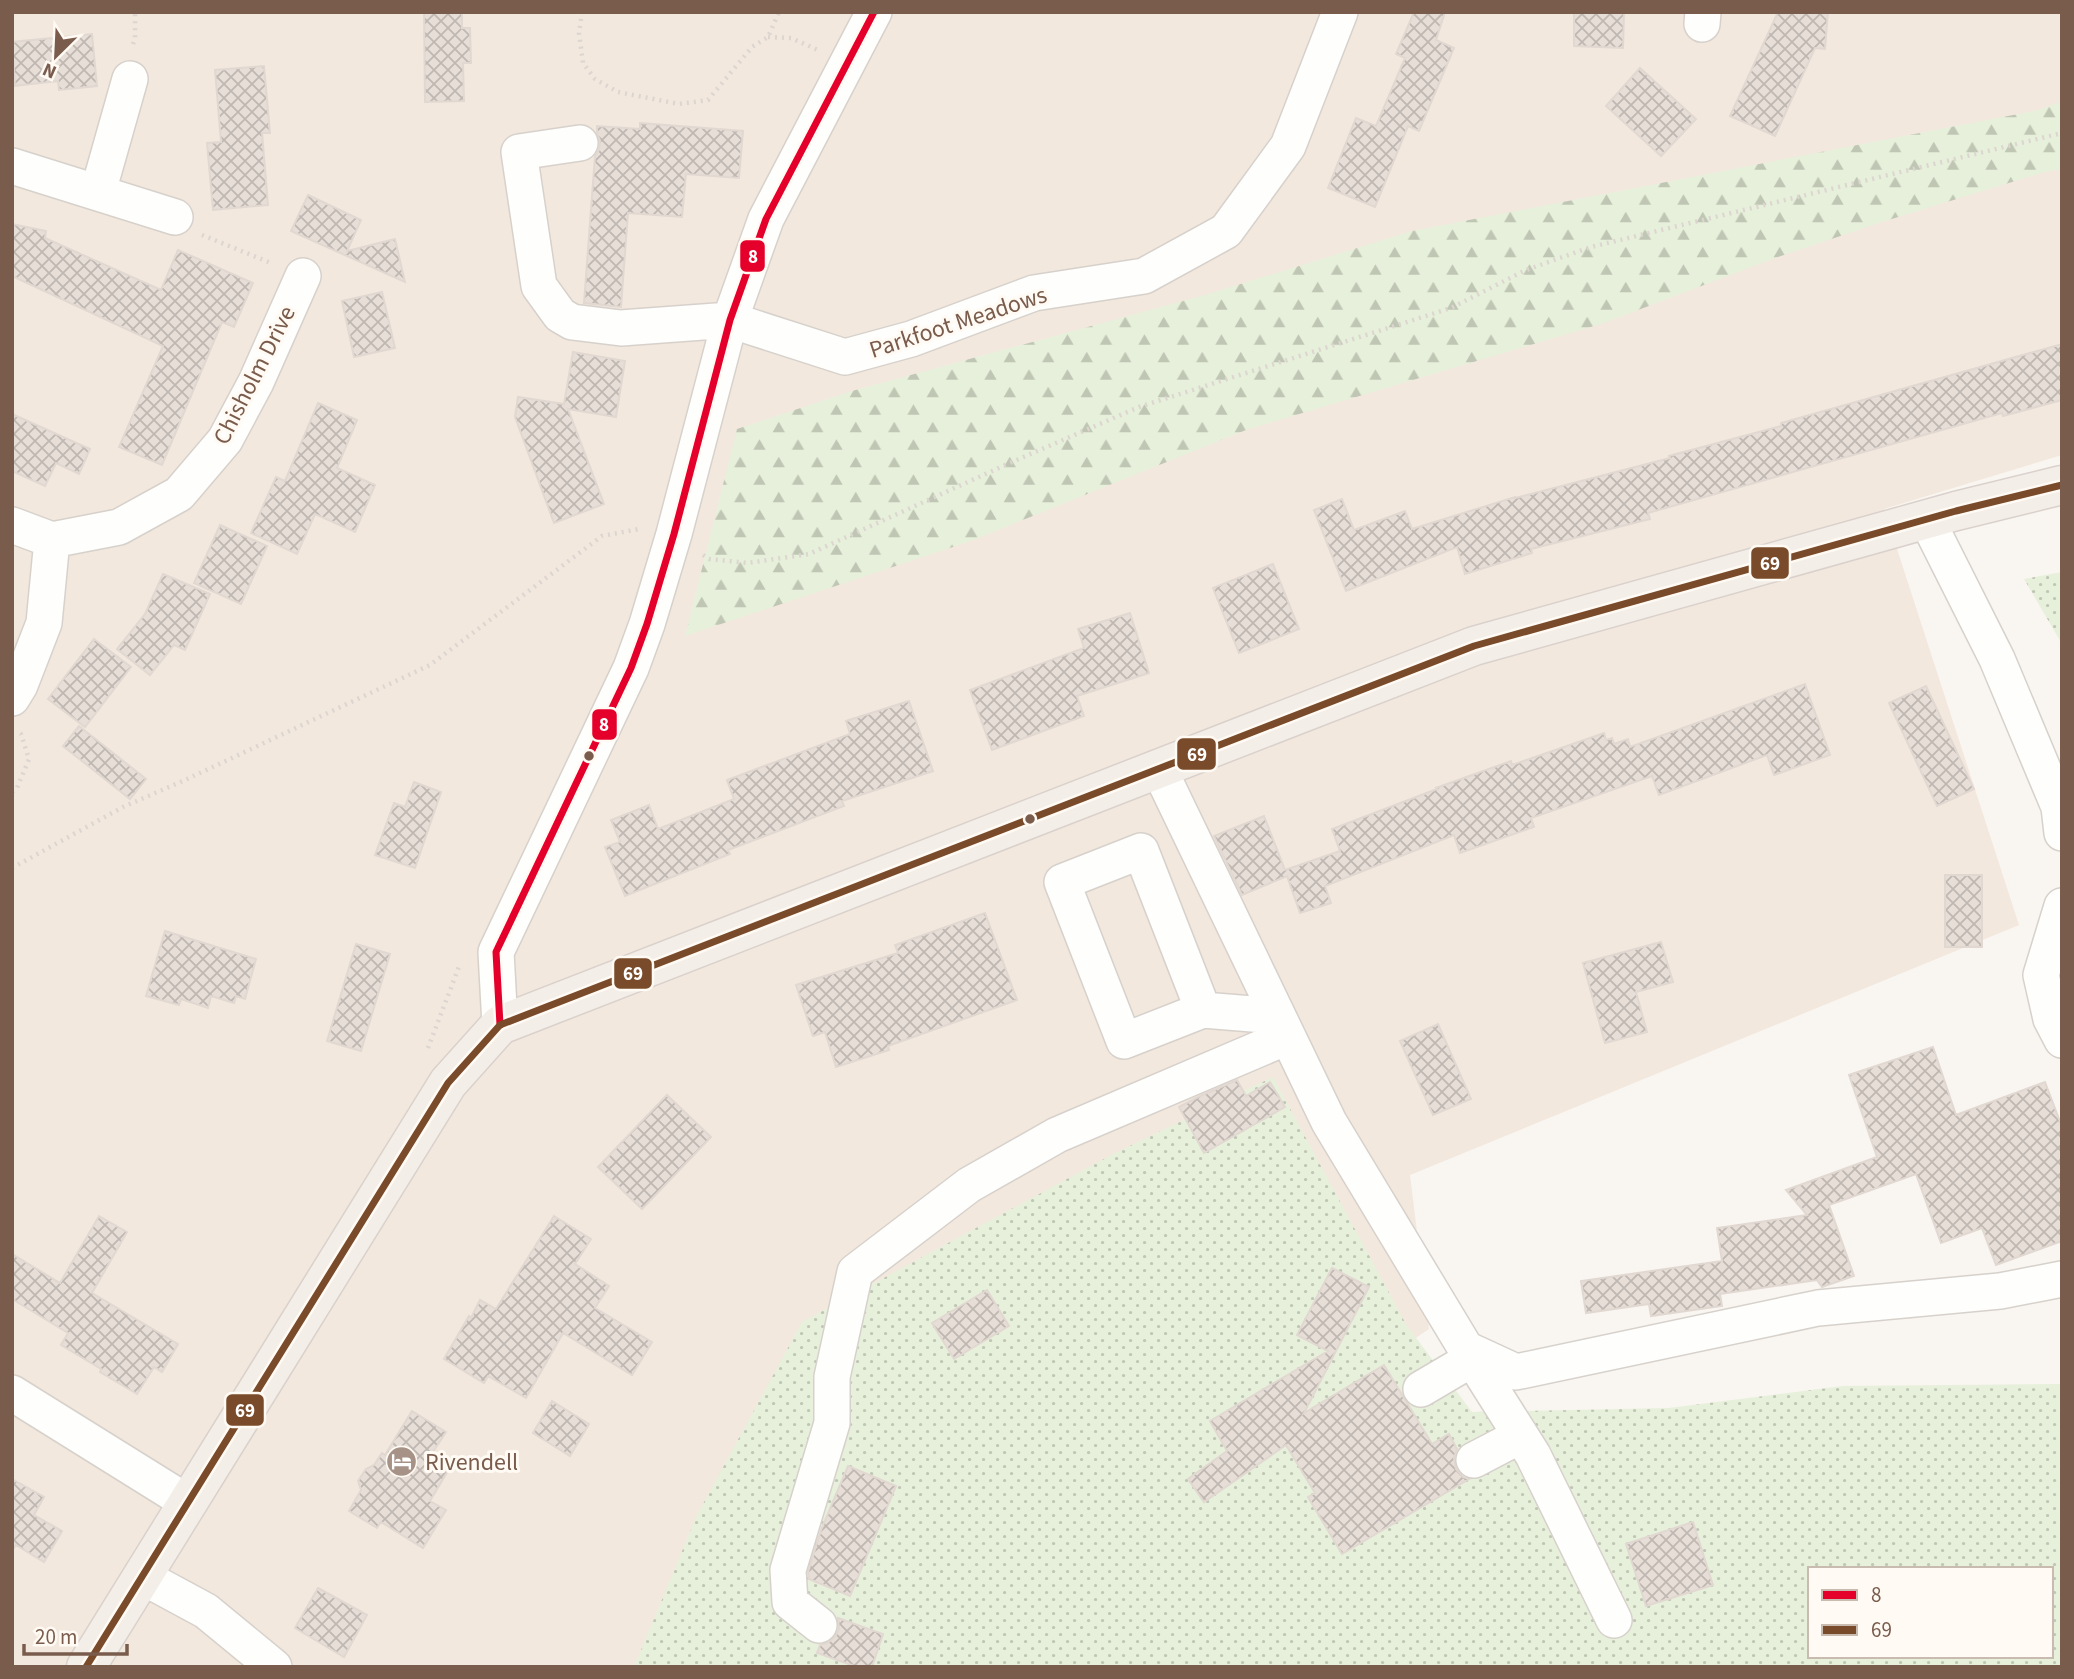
<svg xmlns="http://www.w3.org/2000/svg" width="2074" height="1679" font-family="'Source Sans 3',sans-serif">
<style>
.residential{fill:#f2e8de}
.green{fill:url(#green-dots);fill-rule:evenodd}
.forest{fill:url(#forest-firs)}
.building{fill:url(#building-cross-hatch);stroke:#e2d8d2;stroke-width:2}
.lines{fill:none;stroke-linecap:round;stroke-linejoin:round}
.minor-casing{stroke:#d7d1cb;stroke-width:38}
.major-casing{stroke:#dad1cc;stroke-width:41}
.path{stroke:#dcd5d0;stroke-width:4.5;stroke-dasharray:2 5;stroke-linecap:butt}
.minor{stroke:#fefefd;stroke-width:35}
.major{stroke:#f3eee8;stroke-width:38}
.bus-1-casing{stroke:#fffaf3;stroke-width:12}
.bus-2-casing{stroke:#fffaf3;stroke-width:12}
.bus-1{stroke:#e4002b;stroke-width:7}
.bus-2{stroke:#7a4b2a;stroke-width:7}
.bus-dot{fill:#7a5c4d;stroke:#fffaf3;stroke-width:2.5}
.labels{text-anchor:middle;stroke-width:6;stroke-linejoin:round;paint-order:stroke}
.street-label{font-size:24px;fill:#7a5c4d;stroke:#fffaf3}
.poi-label{font-size:24px;fill:#7a5c4d;stroke:#fffaf3;text-anchor:start}
.line-badge{stroke:#fffaf3;stroke-width:2.5}
.badge-label{font-size:19px;text-anchor:middle;font-weight:bold;fill:#fff}
</style>
<defs>
<pattern id="green-dots" width="8" height="8" patternUnits="userSpaceOnUse" patternTransform="scale(1.75)"><rect width="8" height="8" fill="#e7f0db"/><path d="M2 2h.1M6 6h.1" fill="none" stroke="#c0c6b4" stroke-width="1.8" stroke-linecap="round"/></pattern>
<pattern id="forest-firs" width="22" height="20" patternUnits="userSpaceOnUse" patternTransform="scale(1.75)"><rect width="22" height="20" fill="#e7f0db"/><path d="M5 1l3.5 6h-7zM16 11l3.5 6h-7z" fill="#c0c6b4"/></pattern>
<pattern id="building-cross-hatch" width="8" height="8" patternUnits="userSpaceOnUse" patternTransform="scale(1.75)"><rect width="8" height="8" fill="#e6ded7"/><path d="M0 0l8 8M0 8l8-8" fill="none" stroke="#bfb7b1"/></pattern>
</defs>
<rect width="100%" height="100%" fill="#f9f5f0"/>
<path class="residential" d="M 12,12 L 2062,12 L 2062,455 L 1884,509 L 2019,925 L 1410,1175 L 1429,1329 L 929,1667 L 12,1667 Z"/>
<path class="green" d="M 2062,572 L 2062,644 L 2024,579 Z
M 1273,1077 L 1407,1326 L 1472,1412 L 1669,1408 L 1843,1386 L 2062,1384 L 2062,1667 L 634,1667 L 697,1515 L 802,1322 L 1113,1154 ZM 1810,1569 L 2051,1569 L 2051,1656 L 1810,1656 Z"/>
<path class="forest" d="M 2062,101 L 2062,169 L 2045,172 L 1882,222 L 1775,258 L 1604,323 L 1246,430 L 971,541 L 685,636 L 737,429 L 852,391 L 1205,295 L 1412,231 L 2039,110 Z"/>
<path class="building" d="M 424,12 L 462,12 L 462,28 L 470,28 L 471,63 L 463,63 L 464,101 L 425,102 Z
M 1414,12 L 1445,12 L 1436,40 L 1454,48 L 1419,131 L 1408,126 L 1375,207 L 1328,188 L 1356,118 L 1376,126 L 1405,58 L 1396,54 Z
M 1574,12 L 1624,12 L 1623,48 L 1574,46 Z
M 1778,12 L 1828,12 L 1825,49 L 1815,48 L 1775,136 L 1730,116 Z
M 92,34 L 97,86 L 59,90 L 58,81 L 15,86 L 12,42 Z
M 264,66 L 270,133 L 262,133 L 268,205 L 213,210 L 207,143 L 221,142 L 215,70 Z
M 1640,68 L 1696,119 L 1661,156 L 1606,106 Z
M 640,123 L 743,131 L 739,178 L 686,174 L 682,217 L 628,213 L 621,307 L 584,303 L 595,156 L 599,150 L 600,141 L 597,133 L 597,126 L 640,129 Z
M 308,195 L 361,220 L 347,251 L 395,239 L 405,282 L 291,231 Z
M 12,224 L 46,231 L 45,238 L 161,290 L 178,250 L 253,283 L 234,327 L 222,322 L 162,465 L 119,447 L 163,346 L 12,276 Z
M 382,292 L 395,348 L 354,357 L 342,301 Z
M 2062,344 L 2062,400 L 2003,416 L 2002,413 L 1648,513 L 1650,519 L 1531,549 L 1532,553 L 1465,574 L 1457,547 L 1346,591 L 1314,510 L 1342,499 L 1354,530 L 1405,511 L 1412,529 L 1515,497 L 1515,498 L 1670,458 L 1669,456 L 1781,426 L 1781,423 Z
M 573,352 L 625,361 L 616,417 L 568,409 L 604,504 L 554,523 L 515,417 L 518,397 L 564,404 Z
M 318,403 L 357,420 L 337,468 L 375,485 L 355,532 L 315,514 L 297,554 L 251,533 L 276,477 L 285,481 Z
M 12,414 L 90,449 L 79,474 L 56,463 L 45,486 L 12,471 Z
M 220,525 L 267,546 L 241,604 L 194,583 Z
M 1273,564 L 1299,629 L 1239,653 L 1213,588 Z
M 163,574 L 210,594 L 185,650 L 174,645 L 150,675 L 117,649 L 145,614 Z
M 1130,613 L 1149,673 L 1077,696 L 1084,716 L 992,750 L 970,690 L 1084,648 L 1078,629 Z
M 94,639 L 131,667 L 85,727 L 48,699 Z
M 1805,684 L 1830,755 L 1774,775 L 1767,755 L 1659,795 L 1652,776 L 1531,818 L 1534,827 L 1460,853 L 1454,835 L 1325,886 L 1331,903 L 1300,913 L 1287,876 L 1242,895 L 1214,836 L 1264,816 L 1285,870 L 1340,851 L 1332,829 L 1437,789 L 1436,788 L 1511,761 L 1512,765 L 1604,733 L 1606,740 L 1612,738 L 1614,744 L 1628,739 L 1630,747 Z
M 1926,686 L 1974,789 L 1937,806 L 1889,703 Z
M 909,701 L 933,771 L 842,801 L 844,806 L 728,850 L 730,854 L 625,896 L 605,847 L 620,842 L 611,820 L 649,805 L 658,829 L 734,799 L 727,780 L 850,734 L 846,721 Z
M 79,726 L 146,779 L 130,799 L 63,746 Z
M 414,782 L 441,792 L 415,868 L 375,855 L 394,803 L 405,807 Z
M 1945,875 L 1982,875 L 1982,947 L 1945,947 Z
M 985,913 L 1017,1000 L 888,1046 L 889,1050 L 836,1067 L 825,1032 L 813,1036 L 796,985 L 898,953 L 895,945 Z
M 165,931 L 256,959 L 245,999 L 236,996 L 234,1003 L 211,996 L 208,1008 L 181,999 L 179,1005 L 146,996 Z
M 1661,942 L 1673,982 L 1636,992 L 1647,1032 L 1605,1043 L 1583,963 Z
M 356,944 L 390,954 L 361,1051 L 327,1041 Z
M 1438,1024 L 1471,1099 L 1433,1115 L 1400,1041 Z
M 1933,1047 L 1956,1115 L 2045,1082 L 2062,1127 L 2062,1241 L 1996,1265 L 1982,1228 L 1941,1243 L 1916,1174 L 1829,1205 L 1854,1276 L 1822,1287 L 1817,1280 L 1720,1294 L 1722,1306 L 1651,1316 L 1649,1304 L 1586,1313 L 1581,1281 L 1722,1261 L 1717,1228 L 1807,1215 L 1786,1190 L 1877,1157 L 1849,1075 Z
M 1237,1080 L 1246,1096 L 1270,1082 L 1285,1107 L 1204,1153 L 1179,1107 L 1198,1097 Z
M 667,1095 L 711,1137 L 642,1209 L 598,1167 Z
M 99,1216 L 127,1232 L 92,1293 L 178,1344 L 162,1372 L 154,1367 L 137,1394 L 100,1372 L 101,1369 L 61,1345 L 68,1333 L 12,1299 L 12,1254 L 60,1283 Z
M 554,1216 L 591,1239 L 575,1264 L 609,1286 L 595,1308 L 652,1342 L 632,1375 L 563,1333 L 526,1398 L 488,1376 L 484,1383 L 444,1359 L 469,1316 L 471,1318 L 480,1300 L 496,1309 Z
M 1332,1268 L 1369,1287 L 1304,1413 L 1384,1365 L 1432,1444 L 1449,1434 L 1457,1449 L 1454,1458 L 1456,1469 L 1463,1477 L 1469,1479 L 1342,1554 L 1308,1497 L 1315,1493 L 1286,1445 L 1204,1502 L 1188,1479 L 1227,1451 L 1210,1421 L 1328,1351 L 1297,1335 Z
M 987,1290 L 1009,1326 L 954,1359 L 932,1323 Z
M 552,1401 L 589,1424 L 570,1456 L 533,1433 Z
M 412,1411 L 446,1432 L 433,1452 L 452,1464 L 430,1501 L 446,1510 L 423,1548 L 381,1522 L 377,1528 L 349,1511 L 361,1490 L 358,1481 L 366,1469 L 374,1465 L 382,1453 L 385,1455 Z
M 848,1466 L 896,1486 L 850,1596 L 809,1579 L 808,1572 L 821,1530 Z
M 12,1479 L 44,1497 L 34,1515 L 62,1531 L 44,1562 L 16,1545 L 12,1551 Z
M 1693,1522 L 1713,1585 L 1646,1606 L 1626,1544 Z
M 318,1588 L 367,1615 L 344,1657 L 295,1628 Z
M 838,1618 L 883,1634 L 872,1667 L 857,1667 L 817,1653 L 820,1645 L 827,1643 L 835,1637 L 839,1629 Z"/>
<g class="lines">
<defs>
<path id="minor" d="M 1702,24 L 1703,12
M 580,143 L 519,152 L 539,286 L 560,315 L 572,322 L 621,328 L 730,320 L 845,357 L 911,339 L 1034,293 L 1144,276 L 1226,231 L 1288,146 L 1340,12
M 12,166 L 175,217
M 98,192 L 130,79
M 1927,520 L 1997,659 L 2059,807 L 2062,833
M 12,525 L 52,540 L 119,527 L 179,494 L 225,440 L 256,382 L 303,276
M 12,698 L 20,685 L 44,623 L 52,540
M 1159,769 L 1329,1122 L 1466,1349 L 1516,1372 L 1818,1308 L 2000,1291 L 2062,1279
M 1141,851 L 1203,1010 L 1124,1041 L 1062,882 Z
M 2062,906 L 2041,975 L 2051,1019 L 2062,1040
M 1203,1010 L 1277,1016
M 500,1025 L 496,952 L 631,668 L 647,624 L 674,534 L 730,320 L 766,219 L 874,12
M 1466,1349 L 1533,1455 L 1614,1620
M 1421,1389 L 1472,1359
M 12,1393 L 187,1502
M 1474,1460 L 1520,1436
M 143,1577 L 206,1611 L 274,1667
M 819,1625 L 790,1602 L 788,1570 L 832,1423 L 832,1377 L 855,1272 L 969,1185 L 1057,1135 L 1287,1037"/>
<path id="major" d="M 86,1667 L 448,1083 L 500,1025 L 1474,646 L 1956,511 L 2062,485"/>
</defs>
<use href="#minor" class="minor-casing"/>
<use href="#major" class="major-casing"/>
<path class="path" d="M 582,12 L 579,33 L 583,63 L 595,79 L 618,92 L 679,104 L 708,100 L 752,47 L 768,37 L 779,12
M 768,37 L 791,38 L 818,50
M 133,44 L 135,38 L 135,12
M 202,235 L 271,263
M 703,555 L 709,559 L 748,563 L 809,554 L 1012,462 L 1139,407 L 1451,308 L 1526,270 L 1591,247 L 2062,133
M 12,792 L 17,788 L 29,759 L 21,734 L 18,732
M 12,868 L 123,807 L 185,780 L 430,665 L 602,536 L 639,529
M 428,1048 L 460,964"/>
<use href="#minor" class="minor"/>
<use href="#major" class="major"/>
<defs>
<path id="bus-1" d="M 500,1025 L 496,952 L 631,668 L 647,624 L 674,534 L 730,320 L 766,219 L 874,12"/>
<path id="bus-2" d="M 86,1667 L 448,1083 L 500,1025 L 1474,646 L 1956,511 L 2062,485"/>
</defs>
<use href="#bus-1" class="bus-1-casing"/>
<use href="#bus-2" class="bus-2-casing"/>
<use href="#bus-1" class="bus-1"/>
<use href="#bus-2" class="bus-2"/>
</g>
<defs>
<symbol id="hotel-disc" viewBox="-11 -11 22 22"><circle r="9.5" fill="#a69286" stroke="#fffaf3"/><path d="M-6-4.5h1.5V1H6V5H4.5V3h-9V5H-6ZM-4 0a1.8 1.8 0 1 1 3.6 0ZM.5 0V-2.5h3Q6-2.5 6 0Z" fill="#fff"/></symbol>
</defs>
<g fill-rule="evenodd">
<use href="#hotel-disc" x="384" y="1444" width="35" height="35"/>
</g>
<g class="bus-dot">
<circle cx="589" cy="756" r="6"/>
<circle cx="1030" cy="819" r="6"/>
</g>
<g class="labels">
<g class="street-label">
<text transform="translate(958 322) rotate(-18)" y="8">Parkfoot Meadows</text>
<text transform="translate(254 375) rotate(-63)" y="8">Chisholm Drive</text>
</g>
<g class="poi-label">
<text x="425" y="1470">Rivendell</text>
</g>
</g>
<g class="line-badge">
<rect x="739" y="239" width="27" height="34" rx="7" fill="#e4002b"/>
<rect x="1750" y="546" width="40" height="34" rx="7" fill="#7a4b2a"/>
<rect x="591" y="708" width="27" height="33" rx="7" fill="#e4002b"/>
<rect x="1176" y="737" width="41" height="34" rx="7" fill="#7a4b2a"/>
<rect x="613" y="957" width="40" height="33" rx="7" fill="#7a4b2a"/>
<rect x="225" y="1393" width="40" height="34" rx="7" fill="#7a4b2a"/>
</g>
<g class="badge-label">
<text x="753" y="263">8</text>
<text x="1770" y="570">69</text>
<text x="604" y="731">8</text>
<text x="1197" y="761">69</text>
<text x="633" y="980">69</text>
<text x="245" y="1417">69</text>
</g>
<rect width="2074" height="1679" fill="none" stroke="#7a5c4d" stroke-width="28"/>
<rect x="1808" y="1567" width="245" height="91" fill="#fffaf3" stroke="#cabbb1" stroke-width="2"/>
<rect x="1822" y="1590" width="35" height="10" fill="#e4002b" stroke="#cabbb1" stroke-width="2"/>
<text x="1871" y="1602" font-size="21" fill="#7a5c4d">8</text>
<rect x="1822" y="1625" width="35" height="10" fill="#7a4b2a" stroke="#cabbb1" stroke-width="2"/>
<text x="1871" y="1637" font-size="21" fill="#7a5c4d">69</text>
<g transform="translate(56 56) rotate(204)" stroke="#fffaf3" stroke-width="5" paint-order="stroke">
<path d="M0-5L12 26L0 18L-12 26Z" fill="#7a5c4d"/>
<text y="-10" font-size="19" font-weight="bold" text-anchor="middle" fill="#7a5c4d">N</text>
</g>
<path d="M24 1644v10h103v-10" fill="none" stroke="#7a5c4d" stroke-width="3.5"/>
<text x="35" y="1644" font-size="21" fill="#7a5c4d" stroke="#fffaf3" stroke-width="5" paint-order="stroke">20 m</text>
</svg>
